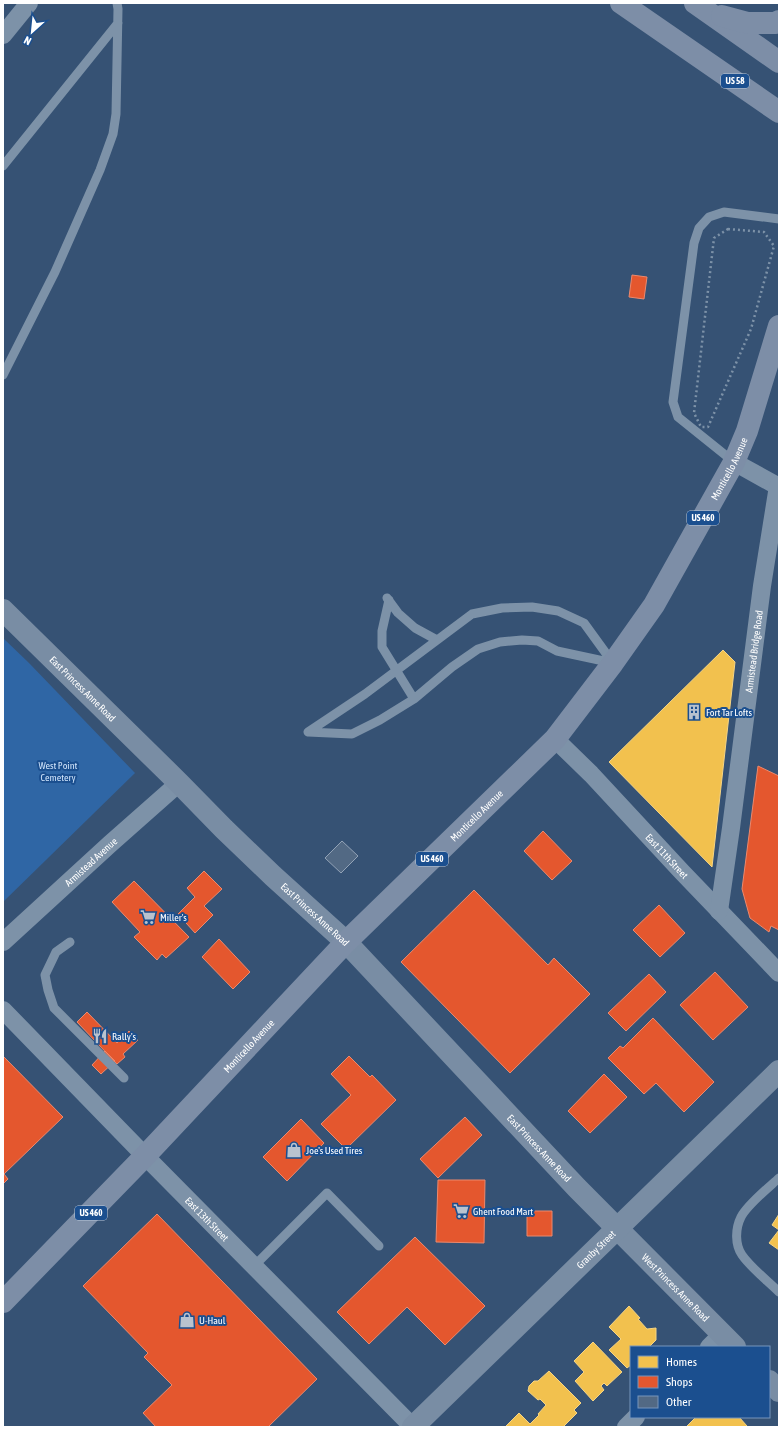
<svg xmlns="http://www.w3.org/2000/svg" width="782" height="1430" font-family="'Asap Condensed',sans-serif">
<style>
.green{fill:#2f66a5}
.homes{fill:#f2c14e;stroke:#f6d483}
.shops{fill:#e4572e;stroke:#ec896d}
.building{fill:#526984;stroke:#92a2b6}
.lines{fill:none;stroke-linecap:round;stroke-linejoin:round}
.path{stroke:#7d92a8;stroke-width:2.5;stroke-dasharray:2 3;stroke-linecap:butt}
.lane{stroke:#7d92a8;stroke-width:9}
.street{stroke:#7d92a8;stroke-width:18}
.secondary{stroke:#798da4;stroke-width:22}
.primary{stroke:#7d8ea7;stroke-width:22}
.labels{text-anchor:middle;stroke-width:4;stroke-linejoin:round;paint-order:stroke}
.shield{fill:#1b4f8f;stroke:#bbcadd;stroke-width:1}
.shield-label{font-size:9px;font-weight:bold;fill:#fff}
.street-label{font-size:10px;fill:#fff;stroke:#1b4f8f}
.poi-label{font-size:10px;fill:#fff;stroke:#1b4f8f;text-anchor:start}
.park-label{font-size:10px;fill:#cfe3fa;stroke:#1b4f8f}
</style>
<rect width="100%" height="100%" fill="#365274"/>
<path class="green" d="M 3,638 L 29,663 L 135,773 L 3,902 Z"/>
<path class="homes" d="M 723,650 L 735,662 L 712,867 L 609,762 Z
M 779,1214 L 779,1250 L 769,1243 L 779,1230 L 772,1225 Z
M 629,1306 L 640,1318 L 638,1319 L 647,1329 L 656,1328 L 656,1340 L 649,1347 L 631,1347 L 631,1365 L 627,1368 L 609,1350 L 621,1339 L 609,1327 Z
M 593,1342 L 622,1372 L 607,1386 L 604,1383 L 601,1386 L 604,1390 L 593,1401 L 575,1381 L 584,1372 L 574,1361 Z
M 549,1371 L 581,1403 L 574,1410 L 577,1413 L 563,1427 L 505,1427 L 519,1413 L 530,1424 L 539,1415 L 538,1414 L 546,1405 L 540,1399 L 538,1400 L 528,1391 L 529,1386 L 534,1381 L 538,1381 Z
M 696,1417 L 739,1417 L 747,1426 L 746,1427 L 686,1427 Z"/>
<path class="shops" d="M 632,275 L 647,277 L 644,299 L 629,297 Z
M 758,766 L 779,776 L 779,930 L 771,926 L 769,932 L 750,918 L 742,889 Z
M 543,831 L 572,861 L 552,880 L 524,851 Z
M 204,871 L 222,889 L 204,906 L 213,915 L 195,933 L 178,914 L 195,897 L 187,888 Z
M 134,881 L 189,937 L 166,958 L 162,954 L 157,960 L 134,937 L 140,932 L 112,902 Z
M 474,890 L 548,965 L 554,958 L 590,994 L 510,1073 L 401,962 Z
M 659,905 L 685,933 L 660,957 L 633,930 Z
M 219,939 L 250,972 L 233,989 L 202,957 Z
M 715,972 L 748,1007 L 713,1040 L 680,1005 Z
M 649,974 L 666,992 L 626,1031 L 608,1013 Z
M 87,1012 L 117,1043 L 129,1031 L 138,1040 L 123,1054 L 125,1057 L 117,1064 L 77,1022 Z
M 653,1018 L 714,1082 L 684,1112 L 656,1083 L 644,1094 L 608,1058 L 620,1046 L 623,1048 Z
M 105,1051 L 115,1061 L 101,1074 L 92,1065 Z
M 3,1056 L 63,1117 L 4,1174 L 8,1179 L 3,1184 Z
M 349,1056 L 370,1077 L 372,1075 L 396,1100 L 346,1149 L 321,1124 L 351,1095 L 331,1074 Z
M 604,1074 L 627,1097 L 590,1133 L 568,1111 Z
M 465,1117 L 482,1135 L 438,1178 L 420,1159 Z
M 301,1119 L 324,1143 L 287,1181 L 263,1157 Z
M 438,1180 L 485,1180 L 484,1243 L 436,1242 Z
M 527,1211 L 552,1211 L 552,1236 L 527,1236 Z
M 157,1214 L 317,1379 L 268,1427 L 156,1427 L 143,1413 L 172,1385 L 144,1357 L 148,1353 L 83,1286 Z
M 415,1237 L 485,1306 L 445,1345 L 407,1307 L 369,1344 L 337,1312 Z"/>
<path class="building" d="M 342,841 L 358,856 L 341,873 L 325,858 Z"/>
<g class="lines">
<path class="path" d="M 728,229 L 764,232 L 774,246 L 751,329 L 708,427 L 701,427 L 694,413 L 714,238 Z"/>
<path class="lane" d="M 3,166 L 118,23
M 3,375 L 55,272 L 100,170 L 113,134 L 116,114 L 118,9 L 117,3
M 734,462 L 678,417 L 673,402 L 694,243 L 699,228 L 709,217 L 724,212 L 779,219
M 387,598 L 398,613 L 415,628 L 437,640
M 389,600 L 382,631 L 382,647 L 414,699
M 308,732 L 365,694 L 472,614 L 502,608 L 532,607 L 558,611 L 584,623 L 613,663
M 308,732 L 352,734 L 380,720 L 414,699 L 452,667 L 478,649 L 500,642 L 522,640 L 538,641 L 557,651 L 613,663
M 70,942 L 56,952 L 45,975 L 48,990 L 54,1008 L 124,1078
M 779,1178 C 768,1188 747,1205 741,1217 C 735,1229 735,1245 742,1255 C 751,1268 768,1281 779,1292
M 254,1266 L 327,1193 L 379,1246"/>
<g class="street">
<path d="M 3,35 L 29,3"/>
<path d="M 734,462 L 779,487"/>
<path id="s1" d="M 555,739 L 591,774 L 682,872 L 779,973"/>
<path id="s2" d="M 719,911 L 731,828 L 762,586 L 778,486"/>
<path id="s3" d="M 3,942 L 110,844 L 179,783"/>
<path id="s4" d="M 3,1010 L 145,1156 L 413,1427"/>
<path d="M 709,1347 L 722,1334"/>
<path d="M 626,1427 L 636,1417"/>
</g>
<g class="secondary">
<path id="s5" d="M 3,610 L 179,783 L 224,829 L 273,876 L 346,942 L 577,1188 L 735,1347"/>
<path d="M 769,1381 L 779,1391"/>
<path id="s6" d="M 413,1427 L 779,1071"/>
</g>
<g class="primary">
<path d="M 621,3 L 779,112"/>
<path d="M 695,3 L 779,62"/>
<path d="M 722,16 L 748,23 L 776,23 L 779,21"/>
<path id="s7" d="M 3,1302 L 145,1156 L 346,942 L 555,739 L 613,663 L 654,605 L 734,462 L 747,431 L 779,326"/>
</g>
</g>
<defs>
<symbol id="building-bare" viewBox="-9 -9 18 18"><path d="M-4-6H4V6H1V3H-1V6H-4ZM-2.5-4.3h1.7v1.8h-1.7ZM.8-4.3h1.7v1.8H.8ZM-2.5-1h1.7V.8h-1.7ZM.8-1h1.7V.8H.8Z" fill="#b9c2ce" stroke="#1b4f8f" stroke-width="2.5" paint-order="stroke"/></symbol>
<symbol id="supermarket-bare" viewBox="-9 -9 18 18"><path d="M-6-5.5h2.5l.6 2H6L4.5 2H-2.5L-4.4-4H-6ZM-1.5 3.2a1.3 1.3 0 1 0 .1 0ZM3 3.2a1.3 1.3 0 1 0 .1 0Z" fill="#b9c2ce" stroke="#1b4f8f" stroke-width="2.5" paint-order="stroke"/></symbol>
<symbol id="restaurant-bare" viewBox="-9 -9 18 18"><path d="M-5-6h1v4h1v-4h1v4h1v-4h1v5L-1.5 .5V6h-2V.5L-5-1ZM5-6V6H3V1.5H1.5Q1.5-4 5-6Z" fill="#b9c2ce" stroke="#1b4f8f" stroke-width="2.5" paint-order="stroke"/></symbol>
<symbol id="shop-bare" viewBox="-9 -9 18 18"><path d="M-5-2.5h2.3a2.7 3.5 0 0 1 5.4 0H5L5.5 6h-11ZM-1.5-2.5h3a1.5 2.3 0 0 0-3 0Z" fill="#b9c2ce" stroke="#1b4f8f" stroke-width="2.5" paint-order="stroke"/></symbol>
</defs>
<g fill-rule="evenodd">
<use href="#building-bare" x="683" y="701" width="22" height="22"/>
<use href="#supermarket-bare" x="137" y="906" width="22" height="22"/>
<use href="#restaurant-bare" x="89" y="1025" width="22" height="22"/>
<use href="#shop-bare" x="283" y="1139" width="22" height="22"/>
<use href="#supermarket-bare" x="450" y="1200" width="22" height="22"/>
<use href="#shop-bare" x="176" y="1309" width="22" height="22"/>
</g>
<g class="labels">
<g class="shield">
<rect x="721" y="74" width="28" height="14" rx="3"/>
<rect x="687" y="511" width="32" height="14" rx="3"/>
<rect x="416" y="852" width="32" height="14" rx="3"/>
<rect x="75" y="1206" width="32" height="14" rx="3"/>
</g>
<g class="shield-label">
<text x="735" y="84">US 58</text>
<text x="703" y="521">US 460</text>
<text x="432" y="862">US 460</text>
<text x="91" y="1216">US 460</text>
</g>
<g class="street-label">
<text dy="4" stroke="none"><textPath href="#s7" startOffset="1111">Monticello Avenue</textPath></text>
<text dy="4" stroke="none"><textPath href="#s2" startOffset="262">Armistead Bridge Road</textPath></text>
<text dy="4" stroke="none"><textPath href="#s5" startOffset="112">East Princess Anne Road</textPath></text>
<text dy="4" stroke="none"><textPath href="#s7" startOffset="679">Monticello Avenue</textPath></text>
<text dy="4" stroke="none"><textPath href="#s1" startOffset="162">East 11th Street</textPath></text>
<text dy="4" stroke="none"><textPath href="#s3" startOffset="119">Armistead Avenue</textPath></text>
<text dy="4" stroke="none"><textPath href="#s5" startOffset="436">East Princess Anne Road</textPath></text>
<text dy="4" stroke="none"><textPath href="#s7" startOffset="355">Monticello Avenue</textPath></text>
<text dy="4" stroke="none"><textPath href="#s5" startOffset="760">East Princess Anne Road</textPath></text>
<text dy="4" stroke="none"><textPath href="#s4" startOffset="292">East 13th Street</textPath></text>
<text dy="4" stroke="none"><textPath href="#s6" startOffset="255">Granby Street</textPath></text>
<text dy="4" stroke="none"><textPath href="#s5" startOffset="955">West Princess Anne Road</textPath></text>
</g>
<g class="poi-label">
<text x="706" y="716">Fort Tar Lofts</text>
<text x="160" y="921">Miller's</text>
<text x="112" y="1040">Rally's</text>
<text x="306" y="1154">Joe's Used Tires</text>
<text x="473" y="1215">Ghent Food Mart</text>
<text x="199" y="1324">U-Haul</text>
</g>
<g class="park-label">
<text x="58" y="769">West Point<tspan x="58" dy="12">Cemetery</tspan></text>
</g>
</g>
<rect width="782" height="1430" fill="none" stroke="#ffffff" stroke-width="8"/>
<rect x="630" y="1346" width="140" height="72" fill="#1b4f8f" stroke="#7695bc"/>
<rect x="638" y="1356" width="20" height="12" fill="#f2c14e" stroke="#7695bc"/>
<text x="666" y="1366" font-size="12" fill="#ffffff">Homes</text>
<rect x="638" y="1376" width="20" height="12" fill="#e4572e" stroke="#7695bc"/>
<text x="666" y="1386" font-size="12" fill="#ffffff">Shops</text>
<rect x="638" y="1396" width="20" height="12" fill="#526984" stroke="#7695bc"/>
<text x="666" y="1406" font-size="12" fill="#ffffff">Other</text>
<g transform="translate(32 32) rotate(207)" stroke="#1b4f8f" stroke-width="3" paint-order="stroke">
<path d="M0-3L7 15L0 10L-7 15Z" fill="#ffffff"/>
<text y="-6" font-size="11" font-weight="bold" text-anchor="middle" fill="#ffffff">N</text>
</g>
</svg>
